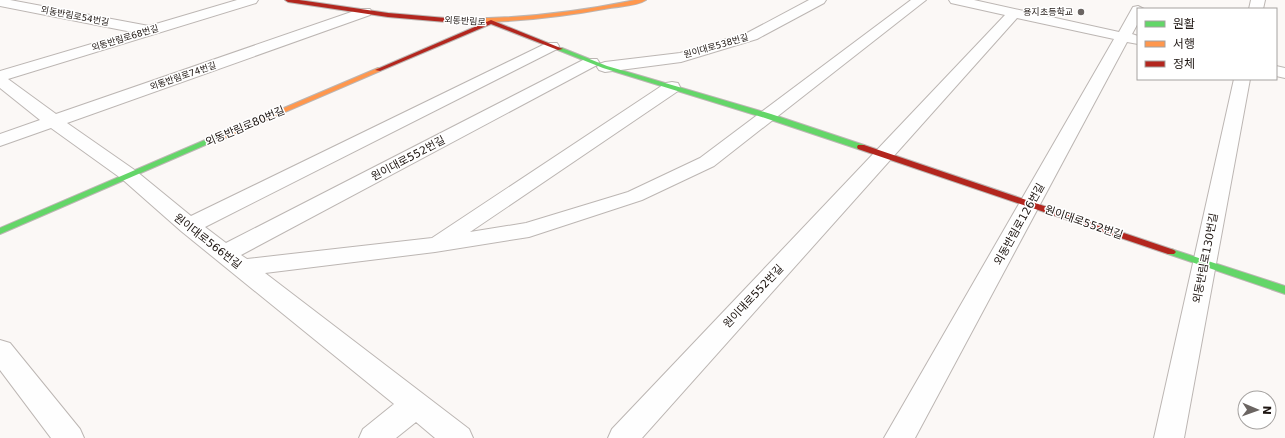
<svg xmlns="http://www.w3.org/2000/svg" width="1285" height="438" font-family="'DejaVu Sans','Noto Sans KR',sans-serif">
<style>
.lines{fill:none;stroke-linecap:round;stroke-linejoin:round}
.street-casing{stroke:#bcb6b3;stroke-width:2}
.fast-casing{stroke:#bcb6b3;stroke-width:2}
.slow-casing{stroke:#bcb6b3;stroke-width:2}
.jam-casing{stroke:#bcb6b3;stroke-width:2}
.street{fill:#fefefe;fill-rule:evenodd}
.fast{fill:#63d668;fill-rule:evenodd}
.slow{fill:#ff974d;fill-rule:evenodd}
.jam{fill:#b3261e;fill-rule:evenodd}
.poi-dot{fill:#6b6562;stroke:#fff;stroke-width:1.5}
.labels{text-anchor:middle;stroke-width:3;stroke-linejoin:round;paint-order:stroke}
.far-poi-label{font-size:9px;fill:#1e1612;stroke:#fff;text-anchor:end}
.far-street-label{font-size:9px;fill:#1e1612;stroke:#fff}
.street-label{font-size:11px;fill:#1e1612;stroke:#fff}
</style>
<rect width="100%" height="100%" fill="#fbf8f6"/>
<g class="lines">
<defs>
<path id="street" d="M 0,0 L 10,0 L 149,26 L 237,0 L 258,0 L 256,3 L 8,79 L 56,114 L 360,9 L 370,9 L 372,12 L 370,15 L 67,123 L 136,171 L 191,216 L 547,43 L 557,43 L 559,46 L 557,49 L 205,227 L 226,243 L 585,59 L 597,59 L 599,62 L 597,65 L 241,255 L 247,259 L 432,238 L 666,83 L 672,82 L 678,83 L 680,87 L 678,91 L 470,232 L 526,223 L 628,192 L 700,158 L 911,0 L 926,0 L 714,166 L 642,200 L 529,237 L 435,252 L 265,273 L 469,429 L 473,438 L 435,438 L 416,422 L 396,438 L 359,438 L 363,429 L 394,404 L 181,231 L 122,179 L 51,128 L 0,146 L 0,134 L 40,120 L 0,88 L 0,71 L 132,32 L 0,6 Z
M 809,0 L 826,0 L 824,3 L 757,39 L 681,62 L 605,72 L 599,70 L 597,67 L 599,64 L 605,62 L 680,53 L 747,33 Z
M 949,0 L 974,0 L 1119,32 L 1133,7 L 1138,6 L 1144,9 L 1138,9 L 1138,23 L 1132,34 L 1138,36 L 1138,44 L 1127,42 L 915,438 L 884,438 L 1114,39 L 1017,18 L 642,438 L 608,438 L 612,429 L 1005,15 L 951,3 Z
M 1251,0 L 1265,0 L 1263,9 L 1249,9 Z
M 1276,66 L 1285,68 L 1285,78 L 1276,76 Z
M 1234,79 L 1250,79 L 1184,438 L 1154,438 Z
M 0,340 L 10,343 L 80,429 L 84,438 L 51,438 L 0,370 Z"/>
<path id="fast" d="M 558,48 L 562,48 L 607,66 L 771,114 L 864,145 L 865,147 L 864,149 L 858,149 L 765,118 L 603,68 L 558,50 Z
M 219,134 L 222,134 L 226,136 L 0,234 L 0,228 Z
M 1171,249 L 1285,286 L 1285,294 L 1168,254 L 1166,252 Z"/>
<path id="slow" d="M 635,0 L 646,0 C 637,6 621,6 610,8 C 556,18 502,24 446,22 L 443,20 L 446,18 C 510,20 572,13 635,0 Z
M 378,68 L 380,69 L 380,71 L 225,138 L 222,138 L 218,136 Z"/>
<path id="jam" d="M 285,0 L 299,0 L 388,13 L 446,18 L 449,20 L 446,22 L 388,17 L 288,2 Z
M 491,20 L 563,49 L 558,50 L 491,24 L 380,71 L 375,70 Z
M 858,145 L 864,145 L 1174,250 L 1176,252 L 1174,254 L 1168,254 L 858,149 L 857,147 Z"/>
</defs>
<use href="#street" class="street-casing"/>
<use href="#fast" class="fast-casing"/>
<use href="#slow" class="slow-casing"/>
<use href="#jam" class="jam-casing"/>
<use href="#street" class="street"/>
<use href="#fast" class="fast"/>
<use href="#slow" class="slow"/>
<use href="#jam" class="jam"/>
</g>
<circle class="poi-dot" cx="1081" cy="12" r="4"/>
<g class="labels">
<g class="far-poi-label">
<text x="1073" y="15">용지초등학교</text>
</g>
<g class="far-street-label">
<text transform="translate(75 16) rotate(11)" y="3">외동반림로54번길</text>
<text transform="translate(465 21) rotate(3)" y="3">외동반림로</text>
<text transform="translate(125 38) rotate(-17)" y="3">외동반림로68번길</text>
<text transform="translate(716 46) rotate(-16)" y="3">원이대로538번길</text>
<text transform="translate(183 76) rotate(-19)" y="3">외동반림로74번길</text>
</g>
<g class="street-label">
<text transform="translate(245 126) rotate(-23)" y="4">외동반림로80번길</text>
<text transform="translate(408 158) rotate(-28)" y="4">원이대로552번길</text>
<text transform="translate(1084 222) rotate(19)" y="4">원이대로552번길</text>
<text transform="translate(1019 224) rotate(-61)" y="4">외동반림로126번길</text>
<text transform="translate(208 241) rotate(38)" y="4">원이대로566번길</text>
<text transform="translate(1205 258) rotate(-79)" y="4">외동반림로130번길</text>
<text transform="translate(753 296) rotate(-47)" y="4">원이대로552번길</text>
</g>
</g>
<rect x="1137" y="8" width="140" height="72" fill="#ffffff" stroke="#a5a2a0"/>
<rect x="1145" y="21" width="20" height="6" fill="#63d668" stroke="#a5a2a0"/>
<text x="1173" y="28" font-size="12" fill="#1e1612">원활</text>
<rect x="1145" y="41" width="20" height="6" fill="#ff974d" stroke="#a5a2a0"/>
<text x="1173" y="48" font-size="12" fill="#1e1612">서행</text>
<rect x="1145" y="61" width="20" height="6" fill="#b3261e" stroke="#a5a2a0"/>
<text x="1173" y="68" font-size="12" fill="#1e1612">정체</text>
<g transform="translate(1257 410) rotate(92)"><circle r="19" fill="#ffffff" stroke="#a5a2a0"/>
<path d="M0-3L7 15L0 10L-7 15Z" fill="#6b6562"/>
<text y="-6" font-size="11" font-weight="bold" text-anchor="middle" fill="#1e1612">N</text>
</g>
</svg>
